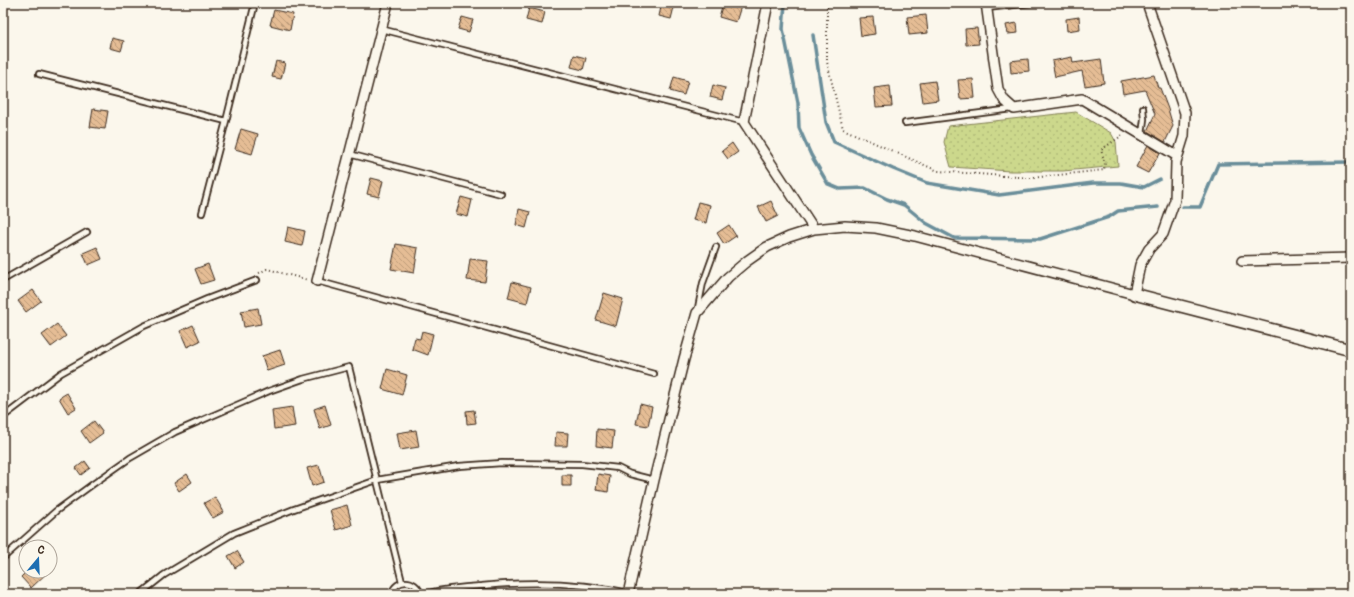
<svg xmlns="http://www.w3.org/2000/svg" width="1354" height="597" font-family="Pangolin,sans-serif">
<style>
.park{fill:url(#park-dots);stroke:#848155}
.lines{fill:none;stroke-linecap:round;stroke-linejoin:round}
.stream{stroke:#6b8e9a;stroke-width:3.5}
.building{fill:url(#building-back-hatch);stroke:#3b2a1e}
.service-casing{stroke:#3b2a1e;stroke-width:8}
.minor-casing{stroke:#3b2a1e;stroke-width:12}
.tertiary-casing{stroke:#3b2a1e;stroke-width:14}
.path{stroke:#3b2a1e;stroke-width:2;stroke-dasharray:1 3;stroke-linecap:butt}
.service{stroke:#fbf7ec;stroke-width:4.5}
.minor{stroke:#fbf7ec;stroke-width:9}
.tertiary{stroke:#fbf7ec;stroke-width:11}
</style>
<defs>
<pattern id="park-dots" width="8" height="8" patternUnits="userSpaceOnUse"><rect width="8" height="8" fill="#ccd88c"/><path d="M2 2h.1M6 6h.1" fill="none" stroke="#b0ba78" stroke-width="1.8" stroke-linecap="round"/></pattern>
<pattern id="building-back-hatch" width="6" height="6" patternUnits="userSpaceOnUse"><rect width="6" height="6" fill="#e5bd95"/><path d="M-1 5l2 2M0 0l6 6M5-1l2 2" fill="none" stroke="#bb9a79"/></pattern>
</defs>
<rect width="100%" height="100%" fill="#fbf7ec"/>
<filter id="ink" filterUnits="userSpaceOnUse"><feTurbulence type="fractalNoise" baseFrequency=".025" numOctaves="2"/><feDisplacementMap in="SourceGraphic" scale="8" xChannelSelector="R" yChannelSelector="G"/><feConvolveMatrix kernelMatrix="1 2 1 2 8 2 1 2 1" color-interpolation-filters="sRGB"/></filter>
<g filter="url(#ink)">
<path class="park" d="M 1076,112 L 1111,133 L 1116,142 L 1118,166 L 1063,171 L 1010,171 L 951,167 L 944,142 L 948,126 Z"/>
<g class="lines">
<path class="stream" d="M 785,3 L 783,29 L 798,103 L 799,128 L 811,155 L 828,184 L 840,189 L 865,188 L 887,199 L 904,205 L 926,223 L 954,238 L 1040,239 L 1109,217 L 1118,211 L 1158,207
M 813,35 L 826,122 L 834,142 L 893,169 L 927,183 L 999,195 L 1093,183 L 1121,183 L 1144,187 L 1160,179
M 1183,207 L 1200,207 L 1218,164 L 1351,162"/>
</g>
<path class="building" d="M 662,3 L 675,3 L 671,19 L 659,16 Z
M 723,3 L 742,3 L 736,22 L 719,17 Z
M 529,8 L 545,12 L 542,24 L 526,20 Z
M 274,10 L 293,14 L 290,30 L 270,25 Z
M 926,15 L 928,33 L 909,35 L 907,17 Z
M 462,17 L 473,20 L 469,32 L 458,29 Z
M 873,17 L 875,34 L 861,36 L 859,18 Z
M 1079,17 L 1080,29 L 1067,31 L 1066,19 Z
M 1017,23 L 1018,33 L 1008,34 L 1006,25 Z
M 977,28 L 979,44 L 966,45 L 965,29 Z
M 112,38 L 124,41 L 121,51 L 110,48 Z
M 574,55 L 586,58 L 583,70 L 571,67 Z
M 1072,57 L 1073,63 L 1101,59 L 1104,83 L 1085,86 L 1082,71 L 1055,77 L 1052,61 Z
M 1028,59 L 1029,71 L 1011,73 L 1010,61 Z
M 276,61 L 285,63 L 281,79 L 272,77 Z
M 1154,75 L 1158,88 L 1160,88 L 1168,109 L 1173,126 L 1165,142 L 1147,131 L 1155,114 L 1145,90 L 1123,94 L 1121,81 Z
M 674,77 L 688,81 L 684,95 L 670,91 Z
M 973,79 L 975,98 L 960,99 L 958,80 Z
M 935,81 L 938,100 L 923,102 L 920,83 Z
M 713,85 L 725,88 L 722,100 L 710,97 Z
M 890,86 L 892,106 L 876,107 L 874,88 Z
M 93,109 L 108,111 L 105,129 L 90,127 Z
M 241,129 L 258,134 L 252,154 L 235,149 Z
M 732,143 L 738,152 L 728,159 L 722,151 Z
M 1148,145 L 1160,153 L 1148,173 L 1136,167 Z
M 371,178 L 383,181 L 379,197 L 367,194 Z
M 461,197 L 472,200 L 468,217 L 456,214 Z
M 771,201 L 778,216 L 766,222 L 758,207 Z
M 698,202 L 710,205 L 706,223 L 693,220 Z
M 519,209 L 530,212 L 526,228 L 516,225 Z
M 729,225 L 736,236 L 724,244 L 717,233 Z
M 288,227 L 305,231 L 302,246 L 285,242 Z
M 396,244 L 418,248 L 414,273 L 391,269 Z
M 97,247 L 102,259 L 88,265 L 83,253 Z
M 470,259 L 488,261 L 485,282 L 467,280 Z
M 208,264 L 214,280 L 201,284 L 195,269 Z
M 512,282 L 531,287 L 527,303 L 508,298 Z
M 33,290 L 41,301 L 26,312 L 18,301 Z
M 604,293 L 623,299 L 616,326 L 596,320 Z
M 258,308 L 261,324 L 244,327 L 241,311 Z
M 57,324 L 66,336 L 51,347 L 42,335 Z
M 193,325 L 200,341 L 187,347 L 180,331 Z
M 422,331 L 433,334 L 428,355 L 412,349 L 415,338 L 420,339 Z
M 280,350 L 285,365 L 267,371 L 262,356 Z
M 387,369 L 407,375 L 402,395 L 382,389 Z
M 67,393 L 76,408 L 68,413 L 59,398 Z
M 640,404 L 652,407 L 648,426 L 636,424 Z
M 325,405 L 331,425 L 320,429 L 314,409 Z
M 292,407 L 295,426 L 274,429 L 272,410 Z
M 474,410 L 476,423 L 467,424 L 466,411 Z
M 94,421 L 103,433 L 89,443 L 81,431 Z
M 597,429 L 614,431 L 612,448 L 596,446 Z
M 416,430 L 419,447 L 400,450 L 397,433 Z
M 556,432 L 568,433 L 567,446 L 555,446 Z
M 85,461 L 90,468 L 81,475 L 76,468 Z
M 319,465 L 324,482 L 312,486 L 307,468 Z
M 187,474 L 192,482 L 179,491 L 174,483 Z
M 598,474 L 610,476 L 608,492 L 596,490 Z
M 562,475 L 571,475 L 571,486 L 562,486 Z
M 215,497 L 224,512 L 213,518 L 204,503 Z
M 347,505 L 352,525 L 336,530 L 330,510 Z
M 237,551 L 244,562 L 235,568 L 228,556 Z
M 27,571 L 49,571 L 31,588 L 21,577 Z"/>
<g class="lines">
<defs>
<path id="service" d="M 987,8 L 1032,3
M 381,29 L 744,122
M 39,74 L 226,121
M 905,123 L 1012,109
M 1142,135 L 1144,119 L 1143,108
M 349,154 L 501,194
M 202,213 L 226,121 L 255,3
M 3,280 L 87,232
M 317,281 L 654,374
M 698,308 L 703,283 L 716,247
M 3,417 L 61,373 L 144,326 L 207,299 L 257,280
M 3,558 L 56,511 L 93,484 L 130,458 L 175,432 L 269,391 L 303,379 L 349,367 L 402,582
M 140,594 L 164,575 L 234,533 L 294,509 L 377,480 L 459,466 L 502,463 L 582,464 L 618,468 L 630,474 L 654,480
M 391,594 C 397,578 415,578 421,594
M 424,594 C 443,589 462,587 482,586 C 531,581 580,582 629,593"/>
<path id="minor" d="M 768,3 L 744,122 L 814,229
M 986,3 L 998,89 L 1004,100 L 1014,109 L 1082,99 L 1177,156
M 1242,261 L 1351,258
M 317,281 L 388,3
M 628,594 L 654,480 L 684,359 L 697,313 L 728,277 L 747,261 L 767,247 L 789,237 L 814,229 L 845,226 L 876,228 L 915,236 L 1134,294 L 1140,265 L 1149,249 L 1163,234 L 1175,200 L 1176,162 L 1184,136 L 1185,113 L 1147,3"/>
<path id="tertiary" d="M 1134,294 L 1351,350"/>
</defs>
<use href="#service" class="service-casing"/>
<use href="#minor" class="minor-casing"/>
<use href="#tertiary" class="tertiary-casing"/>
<path class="path" d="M 827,3 L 827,62 L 843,129 L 938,171 L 1031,178 L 1104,170 L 1105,163 L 1101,150 L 1124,134
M 259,273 L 267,269 L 308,280"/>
<use href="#service" class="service"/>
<use href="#minor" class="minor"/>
<use href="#tertiary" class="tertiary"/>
</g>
</g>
<rect width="1354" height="597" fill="none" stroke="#fbf7ec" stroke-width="16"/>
<rect x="8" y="8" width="1338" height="581" fill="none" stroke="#3b2a1e" stroke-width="1.5" filter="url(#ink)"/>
<g transform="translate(38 559) rotate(19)"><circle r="19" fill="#fbf7ec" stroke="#aea59a"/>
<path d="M0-3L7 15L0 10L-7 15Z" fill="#1f6fb2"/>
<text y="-6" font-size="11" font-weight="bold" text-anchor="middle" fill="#3b2a1e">С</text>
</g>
</svg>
